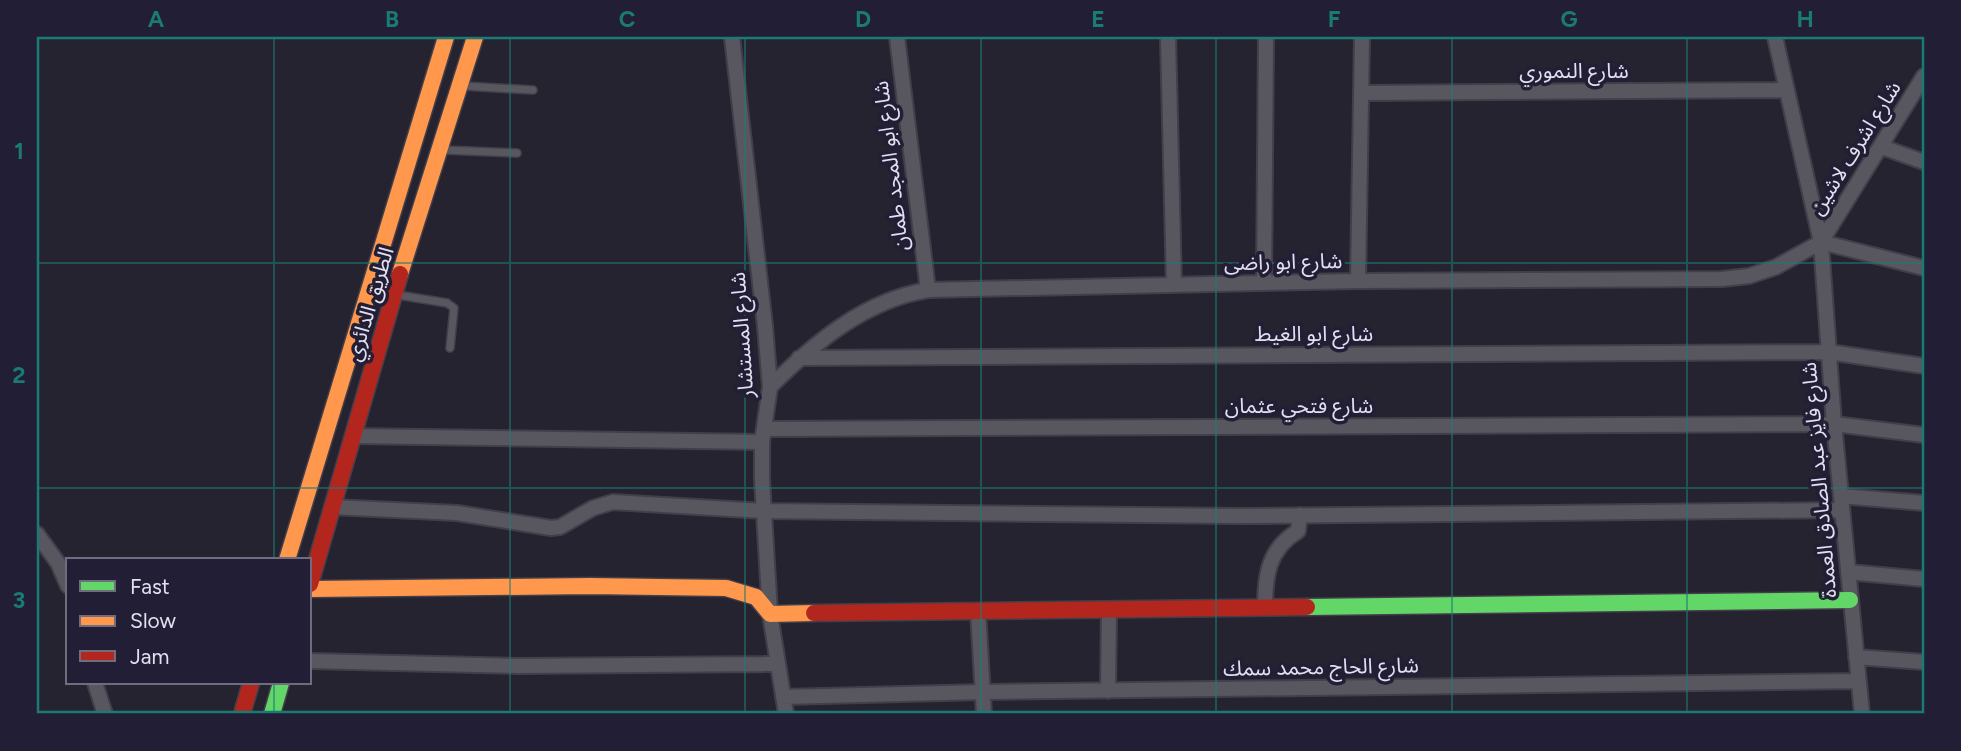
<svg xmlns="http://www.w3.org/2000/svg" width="1961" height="751" font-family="Figtree,'Noto Sans Arabic',sans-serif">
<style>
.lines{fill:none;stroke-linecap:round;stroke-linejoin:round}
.lane-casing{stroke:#423f4a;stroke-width:10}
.street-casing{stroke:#423f4a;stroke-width:18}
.fast-casing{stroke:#423f4a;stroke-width:19}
.slow-casing{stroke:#423f4a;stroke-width:19}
.jam-casing{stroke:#423f4a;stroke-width:19}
.lane{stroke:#585760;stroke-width:7}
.street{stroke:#585760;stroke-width:14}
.fast{stroke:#63d668;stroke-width:16}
.slow{stroke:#ff974d;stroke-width:16}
.jam{stroke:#b3261e;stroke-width:16}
.grid{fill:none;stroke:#1a7b74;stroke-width:2;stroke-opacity:0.55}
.labels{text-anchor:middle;stroke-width:7;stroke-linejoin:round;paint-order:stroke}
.street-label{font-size:21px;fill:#e2e0f0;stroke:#221e35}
.neatline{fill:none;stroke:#1a7b74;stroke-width:2.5}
.grid-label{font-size:23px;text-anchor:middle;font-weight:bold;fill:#1a7b74}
</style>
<rect width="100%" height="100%" fill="#262330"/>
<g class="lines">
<defs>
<path id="lane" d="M 464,86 L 533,90
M 444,150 L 517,153
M 398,295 L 447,303 L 454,308 L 450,348"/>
<path id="street" d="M 732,37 L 765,326 L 770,387 L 762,442 L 762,479 L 770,614 L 786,714
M 897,37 L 928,290
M 1168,37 L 1174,285
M 1775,37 L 1821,242 L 1834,424 L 1862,714
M 1361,93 L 1787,90
M 1882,147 L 1924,162
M 1821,242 L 1924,268
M 1358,281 L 1362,37
M 1264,283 L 1266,37
M 799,358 L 1829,352 L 1924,366
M 770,387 C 814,343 865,300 928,290 L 1358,281 L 1722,279 L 1749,276 L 1776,267 L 1821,242 L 1924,76
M 764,429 L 1834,424 L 1924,435
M 353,436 L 762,442
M 1841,496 L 1924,503
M 332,507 L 457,513 L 551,528 L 560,527 L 593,508 L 613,502 L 764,511 L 1241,516 L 1842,510
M 37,534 L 58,563 L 68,586
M 1848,572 L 1924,579
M 1265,608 C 1265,576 1268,549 1298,531 L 1300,515
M 978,611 L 984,714
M 1856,657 L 1924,662
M 310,661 L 518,666 L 778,664
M 95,683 L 105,714
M 1108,691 L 1109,609
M 783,697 L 983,692 L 1858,681"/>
<path id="fast" d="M 1307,607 L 1850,600
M 272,714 L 281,683"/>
<path id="slow" d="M 400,274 L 475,37
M 287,560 L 446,37
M 310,589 L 590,586 L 726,588 L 756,597 L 770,614 L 814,613"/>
<path id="jam" d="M 310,584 L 400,274
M 814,613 L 1307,607
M 242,714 L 251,683"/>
</defs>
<use href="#lane" class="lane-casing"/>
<use href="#street" class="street-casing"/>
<use href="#fast" class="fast-casing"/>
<use href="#slow" class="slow-casing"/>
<use href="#jam" class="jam-casing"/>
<use href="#lane" class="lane"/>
<use href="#street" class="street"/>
<use href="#fast" class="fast"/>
<use href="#slow" class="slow"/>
<use href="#jam" class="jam"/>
</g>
<path class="grid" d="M 274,37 L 274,560M 510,37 L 510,714M 745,37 L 745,714M 981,37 L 981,714M 1216,37 L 1216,714M 1452,37 L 1452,714M 1687,37 L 1687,714M 37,263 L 1924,263M 37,488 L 1924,488M 274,683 L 274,714"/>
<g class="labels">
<g class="street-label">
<text x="1574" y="78">شارع النموري</text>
<text transform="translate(1855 148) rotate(-58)" y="7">شارع اشرف لاشين</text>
<text transform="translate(891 166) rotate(-97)" y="7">شارع ابو المجد طمان</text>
<text transform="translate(1283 262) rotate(-1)" y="7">شارع ابو راضى</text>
<text transform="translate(370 304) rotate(-73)" y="7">الطريق الدائري</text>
<text x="1314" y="341">شارع ابو الغيط</text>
<text transform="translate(742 335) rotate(-94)" y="7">شارع المستشار</text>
<text x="1299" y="413">شارع فتحي عثمان</text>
<text transform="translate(1819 480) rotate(-95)" y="7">شارع فايز عبد الصادق العمدة</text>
<text transform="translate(1321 667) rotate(-1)" y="7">شارع الحاج محمد سمك</text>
</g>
</g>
<rect width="1961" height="751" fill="none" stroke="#221e35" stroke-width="77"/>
<rect x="66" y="558" width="245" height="126" fill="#221e35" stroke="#6f6c80" stroke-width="2"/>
<rect x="80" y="581" width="35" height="10" fill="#63d668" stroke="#6f6c80" stroke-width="2"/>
<text x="130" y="594" font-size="21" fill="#e2e0f0">Fast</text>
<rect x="80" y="616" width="35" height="10" fill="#ff974d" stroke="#6f6c80" stroke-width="2"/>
<text x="130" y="628" font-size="21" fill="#e2e0f0">Slow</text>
<rect x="80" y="651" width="35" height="10" fill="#b3261e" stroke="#6f6c80" stroke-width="2"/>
<text x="130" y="664" font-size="21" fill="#e2e0f0">Jam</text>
<rect x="38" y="38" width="1885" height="674" class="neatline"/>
<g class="grid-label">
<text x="156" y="27">A</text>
<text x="392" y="27">B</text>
<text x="627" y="27">C</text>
<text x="863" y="27">D</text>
<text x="1098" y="27">E</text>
<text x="1334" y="27">F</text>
<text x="1569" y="27">G</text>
<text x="1805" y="27">H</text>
<text x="19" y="159">1</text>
<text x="19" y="383">2</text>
<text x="19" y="608">3</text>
</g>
</svg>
